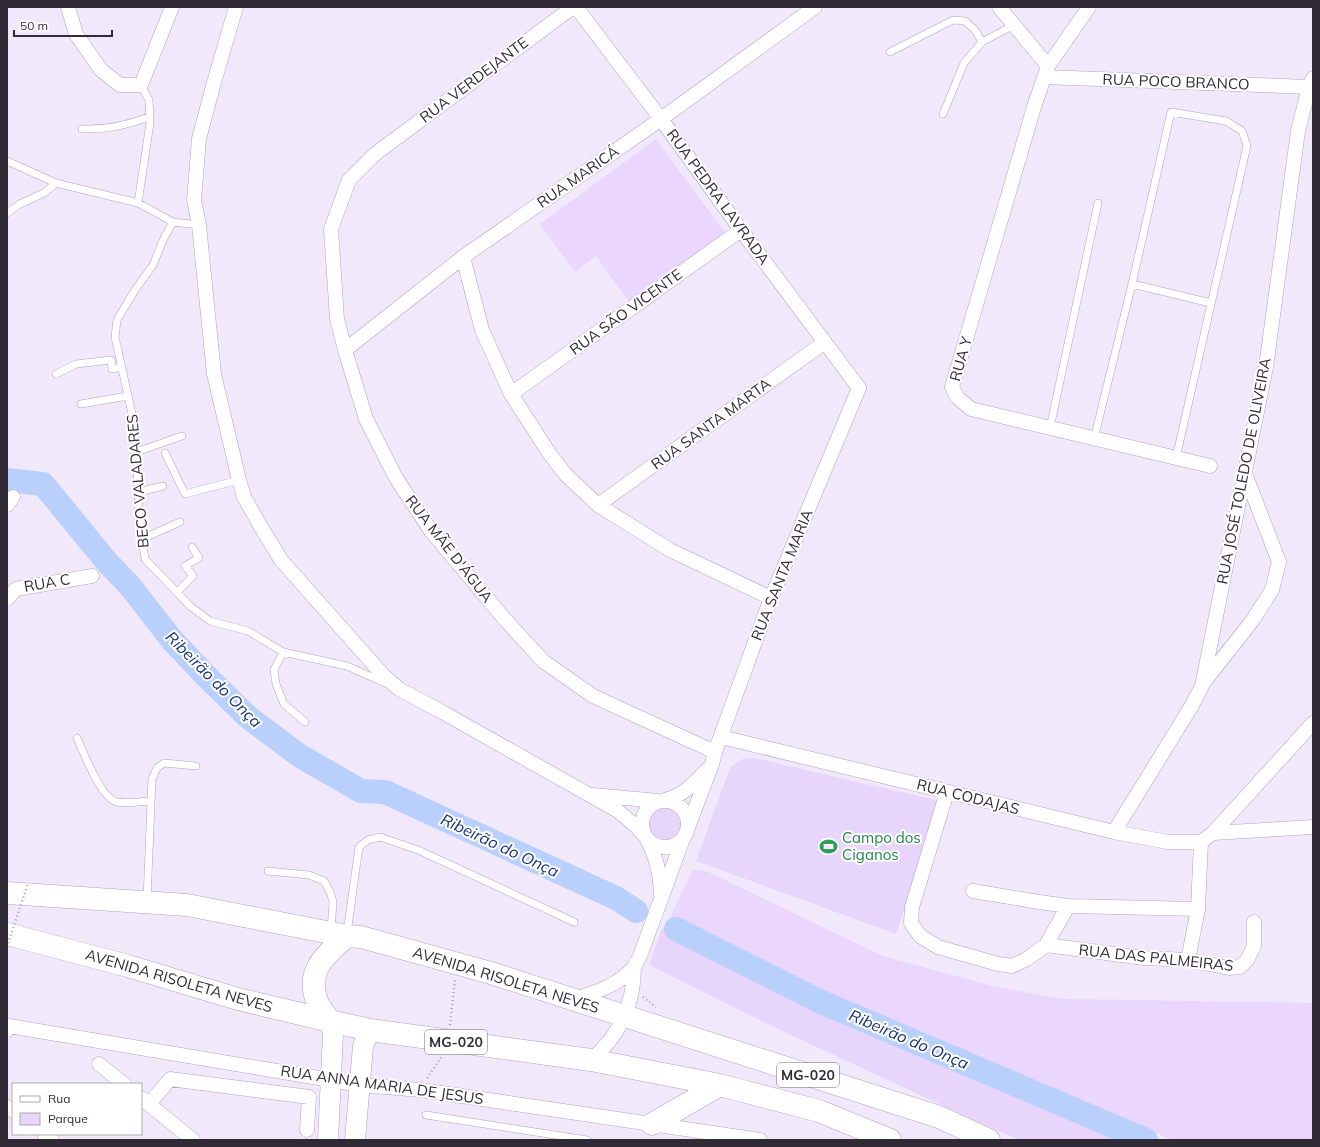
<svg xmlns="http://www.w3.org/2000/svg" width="1320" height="1147" font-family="Mulish,sans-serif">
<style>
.built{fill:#ead6fe}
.green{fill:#e7d5fb}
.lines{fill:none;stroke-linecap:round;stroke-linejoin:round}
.river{stroke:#b9d0fd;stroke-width:24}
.lane-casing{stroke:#b1a2c1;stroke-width:8}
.street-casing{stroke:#b1a2c1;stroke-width:15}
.secondary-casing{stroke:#b1a2c1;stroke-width:21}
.highway-casing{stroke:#b1a2c1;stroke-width:23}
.path{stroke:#a9a0b1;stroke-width:2.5;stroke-dasharray:1 3;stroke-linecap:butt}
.lane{stroke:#fff;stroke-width:7}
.street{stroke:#fff;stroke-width:14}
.secondary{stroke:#fff;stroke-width:20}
.highway{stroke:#fff;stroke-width:22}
.path-bridge{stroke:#a9a0b1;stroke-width:2.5;stroke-dasharray:1 3;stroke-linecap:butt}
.labels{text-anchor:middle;stroke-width:4;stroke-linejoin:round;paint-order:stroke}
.shield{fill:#fff;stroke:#6e6a72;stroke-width:1}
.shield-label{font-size:14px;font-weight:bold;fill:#302a36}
.street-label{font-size:15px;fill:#302a36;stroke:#fff}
.leisure-label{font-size:15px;fill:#27864d;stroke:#fff;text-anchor:start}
.water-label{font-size:16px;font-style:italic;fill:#173271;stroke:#fff}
</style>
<rect width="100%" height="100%" fill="#f2e8fc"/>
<path class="built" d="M 656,139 L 726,234 L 630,303 L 596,256 L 575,272 L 540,224 Z
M 692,870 L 706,871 L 883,956 L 992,986 L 1063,999 L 1313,1003 L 1313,1140 L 1173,1140 L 798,980 L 670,918 Z"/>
<path class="green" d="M 754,758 L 940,801 L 896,934 L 696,861 L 730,768 L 742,759 Z
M 669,805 C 686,811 684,822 680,836 C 661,848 657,845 645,828 C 648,811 652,807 669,805 Z
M 662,928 L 774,983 L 994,1081 L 1133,1140 L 1019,1140 L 985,1125 L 780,1030 L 649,965 Z"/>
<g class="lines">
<path class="river" d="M 7,480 L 43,484 L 107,562 L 130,586 L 172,640 L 209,679 L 248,717 L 300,756 L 361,791 L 385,792 L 616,898 L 636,911
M 676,929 L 819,1001 L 1146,1140"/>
<defs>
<path id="lane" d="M 890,52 L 953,20 L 965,21 L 975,30 L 982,42
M 943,114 L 964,63 L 982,42 L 1014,25
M 82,129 C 106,130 128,125 149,117
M 7,161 L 56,183 L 138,203 L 173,222 L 199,225
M 138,203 L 150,123 L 149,100 L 141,85
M 7,213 L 20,204 L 44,193 L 56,183
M 173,222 L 164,238 L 153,265 L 135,290 L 117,320 L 115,337 L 132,414 L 137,460 L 139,518 L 145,559 L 190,606 L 210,621 L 248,631 L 283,652 L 347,666 L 385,683
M 1132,284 L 1211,303
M 56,374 L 76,364 L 111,360 L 112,369 L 122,367
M 81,404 L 128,396
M 1050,428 L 1098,203
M 1094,439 L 1132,284 L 1171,112 L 1226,121 L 1242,131 L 1247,146 L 1176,458
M 136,452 L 182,436
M 165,453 L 185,494 L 239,480
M 138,492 L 163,486
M 142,539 L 180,522
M 177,592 L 193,576 L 185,566 L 199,558 L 192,547
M 283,652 L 274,670 L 276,684 L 284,704 L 305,722
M 77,738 C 84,753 101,799 117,802 C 125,804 143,801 151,801
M 268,871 L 309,875 L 324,881 L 330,892 L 333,902 L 331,930
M 147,900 L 152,779 L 157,768 L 164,763 L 196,766
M 347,933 L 359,847 L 368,840 L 380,837 L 418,850 L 574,922
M 426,1115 L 587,1140"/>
<path id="street" d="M 68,7 L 76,34 L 101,70 L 120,85 L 141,85 L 172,7
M 236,7 L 213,86 L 199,139 L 194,200 L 199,225 L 214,374 L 239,480 L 244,497 L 261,527 L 281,560 L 383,675 L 399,689 L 444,713 L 618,811 L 637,827 L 646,837
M 573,7 L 375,154 L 349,180 L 331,229 L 337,319 L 345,350 L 366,419 L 396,478 L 431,531 L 502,616 L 543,661 L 593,696 L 715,752
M 576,7 L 661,119 L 741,230 L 859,388 L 771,598 L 715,752 L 712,764 L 687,830
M 999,7 L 1048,66
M 1089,7 L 1048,66 L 1034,107 L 952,387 L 957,397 L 971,409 L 1210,466
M 1044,77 L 1309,87
M 463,257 L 482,330 L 511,394 L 549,453 L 566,475 L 598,505 L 670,550 L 771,598
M 345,350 L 463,257 L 661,119 L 815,7
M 511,394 L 741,230
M 7,505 L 13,497
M 598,505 L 825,342
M 7,599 L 16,589 L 92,576
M 1204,682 L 1252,621 L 1272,590 L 1279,562 L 1244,471
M 721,737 L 1114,832 L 1168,842 L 1201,842 L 1213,833 L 1313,723
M 947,792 L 912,907 L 911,923 L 920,936 L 938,947 L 998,964 L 1012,966 L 1027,959 L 1046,945 L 1068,906
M 593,795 L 658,801
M 665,800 C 686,794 693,784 708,769
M642 824a23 23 0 1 1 46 0a23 23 0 1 1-46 0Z
M 1114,832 L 1191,707 L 1202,686 L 1266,367 L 1298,131 L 1309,87 L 1313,78
M 1213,833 L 1313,827
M 647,839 C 657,860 660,872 661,894
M 973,891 L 1039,902 L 1068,906 L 1198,909
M 1046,945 L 1144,958 L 1188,960 L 1229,968 L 1240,967 L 1247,960 L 1254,946 L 1254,922
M 1188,960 L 1198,909 L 1201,842
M 573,999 C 595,993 619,985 634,967 C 636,964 638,960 640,956 L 683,839
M 7,1030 L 9,1026 L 360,1085 L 421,1090 L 760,1140
M 591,1060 C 619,1036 634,1004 634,967
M 99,1064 L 124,1084
M 141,1098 L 193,1140
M 149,1104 L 170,1079 L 309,1097 L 307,1130
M 7,1107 L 13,1111
M 44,1134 L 52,1140"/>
<path id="secondary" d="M 328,1140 L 333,1034 L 330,1021
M 355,1140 L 363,1046 L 370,1030"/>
<path id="highway" d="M 7,893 L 187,905 L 347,936 L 361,937 L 491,973 L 939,1117 L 989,1140
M 7,934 L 128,966 L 238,999 L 330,1021 L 370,1030 L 591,1060 L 720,1085 L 819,1111 L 890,1140
M 330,1021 C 326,1015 319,1008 317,1001 C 305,970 327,954 347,936
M 652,1124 L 720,1085"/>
</defs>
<use href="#lane" class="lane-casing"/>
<use href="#street" class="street-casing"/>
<use href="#secondary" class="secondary-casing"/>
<use href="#highway" class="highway-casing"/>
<path class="path" d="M 643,997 L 656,1007
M 450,1025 L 455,980
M 427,1078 L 442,1056"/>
<use href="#lane" class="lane"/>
<use href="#street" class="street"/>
<use href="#secondary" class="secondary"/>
<use href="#highway" class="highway"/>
<path class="path-bridge" d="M 7,947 L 28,883"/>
</g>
<defs>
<symbol id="stadium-bare" viewBox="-9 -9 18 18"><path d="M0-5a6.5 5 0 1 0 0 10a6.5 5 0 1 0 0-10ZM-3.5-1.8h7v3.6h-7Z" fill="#2e9e5b" stroke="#fff" stroke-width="2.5" paint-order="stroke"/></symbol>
</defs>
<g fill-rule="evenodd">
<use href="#stadium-bare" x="816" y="834" width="25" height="25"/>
</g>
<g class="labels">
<g class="shield">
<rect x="425" y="1030" width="62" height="24" rx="3"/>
<rect x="777" y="1063" width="62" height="24" rx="3"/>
</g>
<g class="shield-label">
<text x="456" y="1047">MG-020</text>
<text x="808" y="1080">MG-020</text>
</g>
<g class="street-label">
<text transform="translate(474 80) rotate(-37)" y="5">RUA VERDEJANTE</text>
<text transform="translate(1176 82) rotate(2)" y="5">RUA POCO BRANCO</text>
<text transform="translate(578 177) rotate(-35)" y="5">RUA MARICÁ</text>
<text transform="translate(718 197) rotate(54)" y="5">RUA PEDRA LAVRADA</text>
<text transform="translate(626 312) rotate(-36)" y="5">RUA SÃO VICENTE</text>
<text transform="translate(961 359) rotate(-74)" y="5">RUA Y</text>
<text transform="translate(711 424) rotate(-36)" y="5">RUA SANTA MARTA</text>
<text transform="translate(1244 471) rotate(-79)" y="5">RUA JOSÉ TOLEDO DE OLIVEIRA</text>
<text transform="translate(138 481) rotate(-95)" y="5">BECO VALADARES</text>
<text transform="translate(449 549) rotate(52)" y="5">RUA MÃE D'ÁGUA</text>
<text transform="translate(782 575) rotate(-68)" y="5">RUA SANTA MARIA</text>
<text transform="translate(47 583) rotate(-10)" y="5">RUA C</text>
<text transform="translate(968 797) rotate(14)" y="5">RUA CODAJAS</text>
<text transform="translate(1156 958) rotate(6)" y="5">RUA DAS PALMEIRAS</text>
<text transform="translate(506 980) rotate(17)" y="5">AVENIDA RISOLETA NEVES</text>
<text transform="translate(179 981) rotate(16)" y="5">AVENIDA RISOLETA NEVES</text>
<text transform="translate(382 1085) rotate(8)" y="5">RUA ANNA MARIA DE JESUS</text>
</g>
<g class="leisure-label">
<text x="842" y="843">Campo dos<tspan x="842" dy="17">Ciganos</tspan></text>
</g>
<g class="water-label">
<text transform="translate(214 679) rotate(45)" y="6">Ribeirão do Onça</text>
<text transform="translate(500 845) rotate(25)" y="6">Ribeirão do Onça</text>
<text transform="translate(909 1039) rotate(23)" y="6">Ribeirão do Onça</text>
</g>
</g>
<rect width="1320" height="1147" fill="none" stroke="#302a36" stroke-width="16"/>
<rect x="12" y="1083" width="130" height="52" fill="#ffffff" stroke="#acaaaf"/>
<rect x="20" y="1096" width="20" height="6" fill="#ffffff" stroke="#acaaaf"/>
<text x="48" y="1103" font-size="12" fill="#302a36">Rua</text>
<rect x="20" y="1113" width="20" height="12" fill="#e7d5fb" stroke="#acaaaf"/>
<text x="48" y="1123" font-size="12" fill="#302a36">Parque</text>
<path d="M14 30v6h98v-6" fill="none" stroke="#302a36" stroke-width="2"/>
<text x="20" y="30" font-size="12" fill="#302a36" stroke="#ffffff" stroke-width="3" paint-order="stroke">50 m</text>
</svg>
